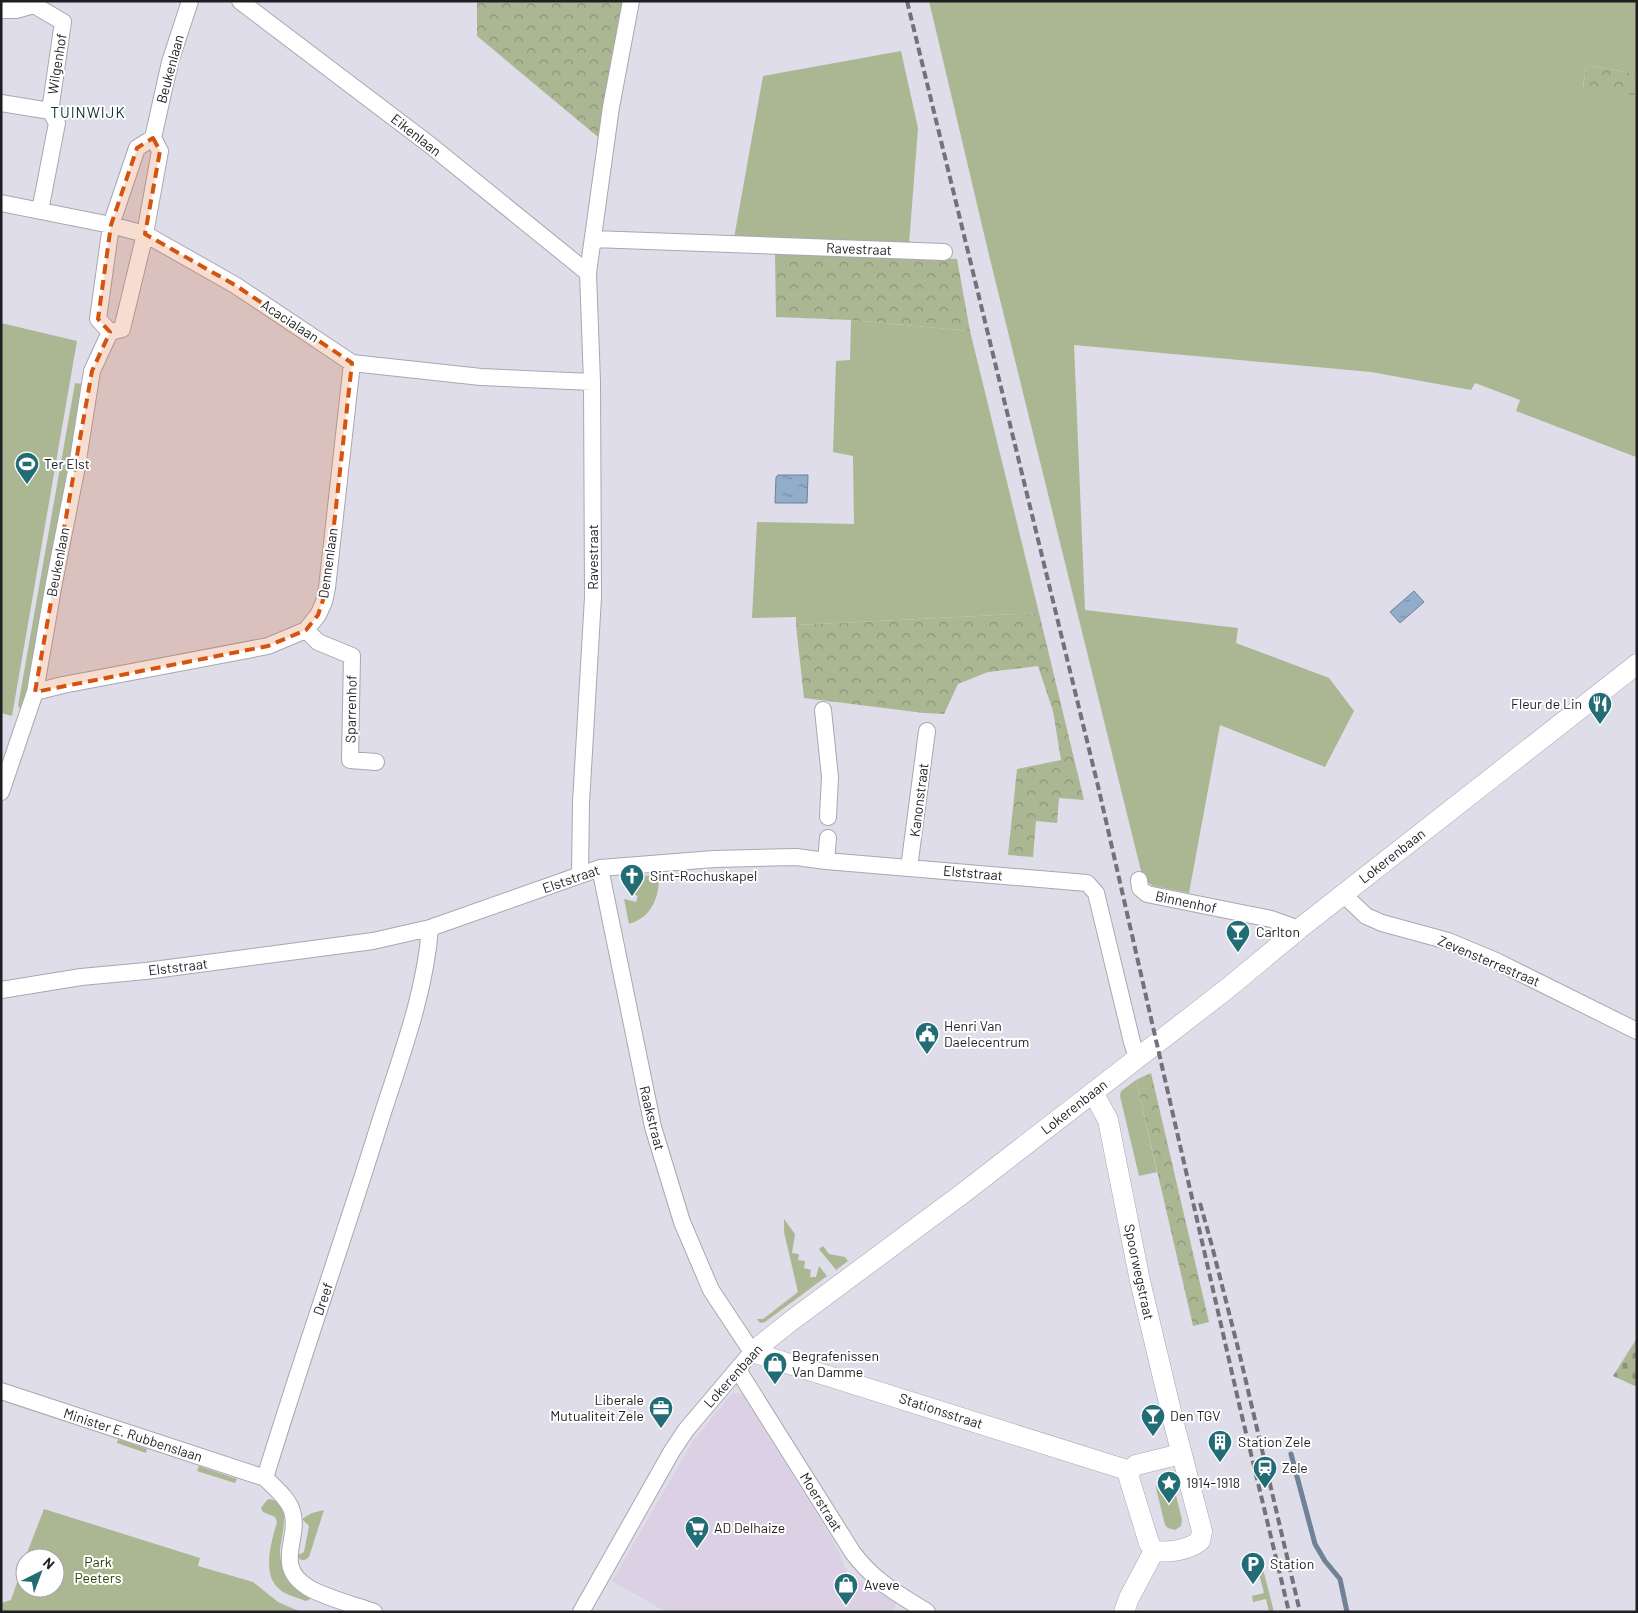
<svg xmlns="http://www.w3.org/2000/svg" width="1638" height="1613" font-family="Barlow,sans-serif">
<style>
.commercial{fill:#dcd0e4}
.green{fill:#abb793}
.forest{fill:url(#forest-crowns)}
.cemetery{fill:url(#cemetery-stones)}
.water{fill:url(#water-ripples);stroke:#6f8298}
.lines{fill:none;stroke-linecap:round;stroke-linejoin:round}
.stream{stroke:#6f8298;stroke-width:5}
.minor-casing{stroke:#a8a7b2;stroke-width:18}
.tertiary-casing{stroke:#a8a7b2;stroke-width:21}
.minor{stroke:#fff;stroke-width:16}
.tertiary{stroke:#fff;stroke-width:20}
.rail{stroke:#73727a;stroke-width:4;stroke-dasharray:8 4;stroke-linecap:butt}
.marked{fill:#d4530e;fill-opacity:0.2;stroke:#d4530e;stroke-width:4;stroke-dasharray:10 6;stroke-linejoin:round}
.labels{text-anchor:middle;stroke-width:4;stroke-linejoin:round;paint-order:stroke}
.street-label{font-size:14px;fill:#1f1f23;stroke:#fff}
.poi-label{font-size:14px;fill:#1f1f23;stroke:#fff;text-anchor:start}
.park-label{font-size:14px;fill:#2f3d00;stroke:#fff}
.neighbourhood-label{font-size:15px;letter-spacing:1px;fill:#0e3035;stroke:#fff}
</style>
<defs>
<pattern id="forest-crowns" width="20" height="18" patternUnits="userSpaceOnUse" patternTransform="scale(1.25)"><rect width="20" height="18" fill="#abb793"/><path d="M2 6a3 3 0 1 1 6 0M12 15a3 3 0 1 1 6 0" fill="none" stroke="#8b9478"/></pattern>
<pattern id="cemetery-stones" width="16" height="16" patternUnits="userSpaceOnUse" patternTransform="scale(1.25)"><rect width="16" height="16" fill="#abb793"/><path d="M2 7V4a2 2 0 0 1 4 0v3zM10 15v-3a2 2 0 0 1 4 0v3z" fill="#8b9478"/></pattern>
<pattern id="water-ripples" width="26" height="14" patternUnits="userSpaceOnUse" patternTransform="scale(1.25)"><rect width="26" height="14" fill="#91adca"/><path d="M2 4q2-2 4 0t4 0M15 11q2-2 4 0t4 0" fill="none" stroke="#768ca4"/></pattern>
</defs>
<rect width="100%" height="100%" fill="#dedde9"/>
<path class="commercial" d="M 732,1393 L 743,1394 L 835,1544 L 848,1574 L 897,1603 L 892,1612 L 666,1612 L 612,1581 L 693,1441 Z"/>
<path class="green" d="M 929,1 L 1637,1 L 1637,74 L 1586,65 L 1583,87 L 1637,96 L 1636,457 L 1516,411 L 1520,400 L 1475,383 L 1471,390 L 1371,372 L 1074,345 L 1085,610 L 1238,628 L 1236,643 L 1329,678 L 1354,711 L 1325,767 L 1220,725 L 1189,893 L 1153,886 L 1149,883 L 1144,883 L 989,255 Z
M 901,51 L 918,128 L 908,257 L 734,238 L 763,76 Z
M 851,320 L 970,331 L 1039,613 L 796,625 L 796,617 L 752,618 L 757,522 L 854,524 L 853,456 L 833,452 L 836,361 L 850,360 Z
M 1,323 L 77,341 L 12,716 L 1,713 Z
M 75,383 L 83,384 L 27,695 L 22,711 L 18,706 Z
M 659,875 C 659,898 652,917 629,924 L 624,899 L 636,902 L 638,896 L 628,892 L 627,888 L 636,876 Z
M 1136,1080 L 1157,1172 L 1139,1176 L 1120,1096 L 1121,1091 Z
M 784,1219 L 795,1234 L 792,1253 L 799,1254 L 798,1260 L 805,1261 L 804,1268 L 811,1270 L 810,1277 L 816,1277 L 819,1266 L 827,1276 L 765,1322 L 760,1323 L 757,1319 L 763,1319 L 798,1292 L 784,1232 Z
M 823,1246 L 829,1254 L 845,1257 L 848,1261 L 836,1270 L 819,1249 Z
M 118,1439 L 147,1449 L 146,1453 L 117,1443 Z
M 199,1466 L 237,1479 L 235,1483 L 197,1471 Z
M 1165,1477 L 1173,1483 L 1182,1520 L 1181,1526 L 1175,1530 L 1168,1528 L 1165,1525 L 1156,1488 L 1158,1480 Z
M 270,1499 C 293,1504 281,1535 280,1551 C 280,1558 282,1567 284,1574 C 288,1586 301,1589 310,1596 L 310,1599 L 306,1601 C 299,1598 290,1596 283,1592 C 260,1578 271,1543 277,1522 L 275,1517 L 263,1512 L 261,1508 L 267,1500 Z
M 44,1509 L 200,1558 L 198,1566 L 253,1582 L 278,1602 L 301,1612 L 1,1612 L 1,1603 L 11,1600 L 25,1559 L 25,1588 L 55,1588 L 55,1558 L 25,1558 Z
M 324,1510 L 309,1557 C 305,1561 303,1561 298,1558 L 298,1555 L 304,1552 L 309,1526 L 302,1519 L 312,1513 Z
M 1260,1557 L 1274,1612 L 1269,1612 L 1266,1599 L 1253,1602 L 1252,1596 L 1264,1593 L 1256,1562 L 1245,1565 L 1244,1562 Z"/>
<path class="forest" d="M 477,1 L 623,1 L 598,137 L 477,36 Z
M 1586,65 L 1637,74 L 1637,96 L 1583,88 Z
M 775,253 L 957,259 L 970,331 L 851,320 L 776,317 Z
M 1039,613 L 1084,800 L 1059,798 L 1057,823 L 1036,821 L 1033,857 L 1008,855 L 1017,769 L 1061,760 L 1053,711 L 1038,666 L 988,672 L 958,684 L 944,714 L 924,713 L 804,698 L 796,625 Z
M 1151,1073 L 1209,1322 L 1193,1326 L 1136,1080 Z"/>
<path class="cemetery" d="M 1637,1338 L 1637,1387 L 1613,1376 Z"/>
<path class="water" d="M 778,475 L 808,475 L 807,503 L 775,503 L 776,477 Z
M 1414,591 L 1424,602 L 1400,623 L 1390,612 Z"/>
<g class="lines">
<path class="stream" d="M 1291,1454 L 1315,1544 L 1325,1561 L 1340,1579 L 1347,1612"/>
<defs>
<path id="minor" d="M 34,1 L 34,5 L 63,22 L 50,111 L 57,123 L 40,211
M 240,1 L 430,145 L 588,273
M 1,10 L 16,10 L 34,5
M 1,103 L 50,111
M 1,203 L 111,225 L 145,234 L 235,285 L 352,363 L 481,377 L 592,382
M 593,239 L 944,252
M 110,332 L 122,329 L 145,234 L 160,151 L 153,138 L 170,62 L 190,1
M 110,332 L 98,319 L 111,225 L 137,148 L 153,138
M 306,630 L 318,642 L 352,656 L 350,760 L 376,762
M 35,692 L 63,685 L 268,646 L 306,630 L 318,615 L 324,602 L 327,588 L 352,363
M 823,710 L 830,777 L 828,817
M 1,792 L 35,692 L 54,583 L 77,466 L 92,371 L 110,332
M 826,861 L 828,838
M 909,868 L 927,731
M 580,875 L 581,803 L 593,597 L 592,382 L 588,273 L 611,107 L 631,1
M 1139,880 L 1140,888 L 1147,894 L 1271,919 L 1299,929
M 1343,894 L 1366,916 L 1382,923 L 1448,941 L 1496,961 L 1637,1031
M 1,990 L 81,977 L 146,971 L 373,941 L 430,928 L 600,868 L 714,859 L 796,857 L 826,861 L 1087,883 L 1096,893 L 1132,1042 L 1137,1058
M 738,1370 L 853,1553 C 875,1582 897,1593 927,1612
M 1,1391 L 265,1478 C 274,1487 288,1498 292,1511 C 301,1538 272,1566 309,1588 C 327,1598 354,1605 374,1612
M 265,1478 C 301,1360 342,1244 379,1125 C 399,1061 425,996 430,928
M 581,1612 L 672,1451 L 686,1430 L 752,1352 L 711,1290 L 682,1222 L 653,1127 L 600,868"/>
<path id="tertiary" d="M 1093,1092 L 1108,1120 L 1140,1281 L 1175,1428 L 1202,1531 L 1200,1541 C 1188,1550 1169,1553 1154,1551
M 752,1352 L 791,1321 L 962,1194 L 1228,988 L 1299,929 L 1637,664
M 752,1352 L 1130,1471
M 1154,1551 L 1149,1543 L 1129,1478 L 1130,1471 L 1136,1465 L 1181,1454
M 1124,1612 L 1129,1598 L 1154,1551"/>
</defs>
<use href="#minor" class="minor-casing"/>
<use href="#tertiary" class="tertiary-casing"/>
<use href="#minor" class="minor"/>
<use href="#tertiary" class="tertiary"/>
<path class="rail" d="M 907,1 L 1098,786 L 1240,1408 L 1289,1612
M 1200,1203 L 1212,1246 L 1240,1356 L 1300,1612"/>
</g>
<path class="marked" d="M 153,138 L 160,151 L 145,234 L 235,285 L 352,363 L 327,588 L 318,615 L 306,630 L 268,646 L 35,692 L 92,371 L 110,332 L 98,319 L 111,225 L 137,148 Z"/>
<defs>
<symbol id="stadium-pin" viewBox="-11 -11 22 30"><path d="M0 17L-7.5 6A9.5 9.5 0 1 1 7.5 6Z" fill="#226d75" stroke="#fff"/><path d="M0-5a6.5 5 0 1 0 0 10a6.5 5 0 1 0 0-10ZM-3.5-1.8h7v3.6h-7Z" fill="#fff"/></symbol>
<symbol id="restaurant-pin" viewBox="-11 -11 22 30"><path d="M0 17L-7.5 6A9.5 9.5 0 1 1 7.5 6Z" fill="#226d75" stroke="#fff"/><path d="M-5-6h1v4h1v-4h1v4h1v-4h1v5L-1.5 .5V6h-2V.5L-5-1ZM5-6V6H3V1.5H1.5Q1.5-4 5-6Z" fill="#fff"/></symbol>
<symbol id="church-pin" viewBox="-11 -11 22 30"><path d="M0 17L-7.5 6A9.5 9.5 0 1 1 7.5 6Z" fill="#226d75" stroke="#fff"/><path d="M-1.2-6h2.4v3.5h3.3v2.4h-3.3V6h-2.4V-.1h-3.3v-2.4h3.3Z" fill="#fff"/></symbol>
<symbol id="bar-pin" viewBox="-11 -11 22 30"><path d="M0 17L-7.5 6A9.5 9.5 0 1 1 7.5 6Z" fill="#226d75" stroke="#fff"/><path d="M-6-5H6L.8 .8V4.5H3.5V6h-7V4.5H-.8V.8Z" fill="#fff"/></symbol>
<symbol id="civic-pin" viewBox="-11 -11 22 30"><path d="M0 17L-7.5 6A9.5 9.5 0 1 1 7.5 6Z" fill="#226d75" stroke="#fff"/><path d="M-.6-6.5H3V-4.5H.6V-3L4-1V1h2V6H-6V1h2V-1L-.6-3ZM-1.2 2.5V6h2.4V2.5Z" fill="#fff"/></symbol>
<symbol id="shop-pin" viewBox="-11 -11 22 30"><path d="M0 17L-7.5 6A9.5 9.5 0 1 1 7.5 6Z" fill="#226d75" stroke="#fff"/><path d="M-5-2.5h2.3a2.7 3.5 0 0 1 5.4 0H5L5.5 6h-11ZM-1.5-2.5h3a1.5 2.3 0 0 0-3 0Z" fill="#fff"/></symbol>
<symbol id="office-pin" viewBox="-11 -11 22 30"><path d="M0 17L-7.5 6A9.5 9.5 0 1 1 7.5 6Z" fill="#226d75" stroke="#fff"/><path d="M-6-3h4V-5.5h4V-3h4V5H-6ZM-1-4.5V-3h2v-1.5ZM-6 0V1H6V0Z" fill="#fff"/></symbol>
<symbol id="building-pin" viewBox="-11 -11 22 30"><path d="M0 17L-7.5 6A9.5 9.5 0 1 1 7.5 6Z" fill="#226d75" stroke="#fff"/><path d="M-4-6H4V6H1V3H-1V6H-4ZM-2.5-4.3h1.7v1.8h-1.7ZM.8-4.3h1.7v1.8H.8ZM-2.5-1h1.7V.8h-1.7ZM.8-1h1.7V.8H.8Z" fill="#fff"/></symbol>
<symbol id="station-pin" viewBox="-11 -11 22 30"><path d="M0 17L-7.5 6A9.5 9.5 0 1 1 7.5 6Z" fill="#226d75" stroke="#fff"/><path d="M-3-6H3Q5-6 5-4V2Q5 4 3 4L4.5 6H3L1.5 4h-3L-3 6H-4.5L-3 4Q-5 4-5 2V-4Q-5-6-3-6ZM-3.5-4v3h7v-3ZM-3.5 1v1.5H-2V1ZM2 1v1.5H3.5V1Z" fill="#fff"/></symbol>
<symbol id="sight-pin" viewBox="-11 -11 22 30"><path d="M0 17L-7.5 6A9.5 9.5 0 1 1 7.5 6Z" fill="#226d75" stroke="#fff"/><path d="M0-6L1.8-2.2L6-1.7L2.9 1.2L3.7 5.4L0 3.3L-3.7 5.4L-2.9 1.2L-6-1.7L-1.8-2.2Z" fill="#fff"/></symbol>
<symbol id="supermarket-pin" viewBox="-11 -11 22 30"><path d="M0 17L-7.5 6A9.5 9.5 0 1 1 7.5 6Z" fill="#226d75" stroke="#fff"/><path d="M-6-5.5h2.5l.6 2H6L4.5 2H-2.5L-4.4-4H-6ZM-1.5 3.2a1.3 1.3 0 1 0 .1 0ZM3 3.2a1.3 1.3 0 1 0 .1 0Z" fill="#fff"/></symbol>
<symbol id="parking-pin" viewBox="-11 -11 22 30"><path d="M0 17L-7.5 6A9.5 9.5 0 1 1 7.5 6Z" fill="#226d75" stroke="#fff"/><path d="M-3.5-5.5H1a3.5 3.5 0 0 1 0 7H-1V5.5H-3.5ZM-1-3.4V-.6H.8a1.4 1.4 0 0 0 0-2.8Z" fill="#fff"/></symbol>
</defs>
<g fill-rule="evenodd">
<use href="#stadium-pin" x="13" y="450" width="28" height="38"/>
<use href="#restaurant-pin" x="1586" y="690" width="28" height="38"/>
<use href="#church-pin" x="618" y="862" width="28" height="38"/>
<use href="#bar-pin" x="1224" y="918" width="28" height="38"/>
<use href="#civic-pin" x="913" y="1020" width="28" height="38"/>
<use href="#shop-pin" x="761" y="1350" width="28" height="38"/>
<use href="#office-pin" x="647" y="1394" width="28" height="38"/>
<use href="#bar-pin" x="1139" y="1402" width="28" height="38"/>
<use href="#building-pin" x="1206" y="1428" width="28" height="38"/>
<use href="#station-pin" x="1251" y="1454" width="28" height="38"/>
<use href="#sight-pin" x="1155" y="1469" width="28" height="38"/>
<use href="#supermarket-pin" x="683" y="1514" width="28" height="38"/>
<use href="#parking-pin" x="1239" y="1550" width="28" height="38"/>
<use href="#shop-pin" x="832" y="1571" width="28" height="38"/>
</g>
<g class="labels">
<g class="street-label">
<text transform="translate(57 64) rotate(-81)" y="5">Wilgenhof</text>
<text transform="translate(170 69) rotate(-75)" y="5">Beukenlaan</text>
<text transform="translate(416 135) rotate(38)" y="5">Eikenlaan</text>
<text transform="translate(859 249) rotate(2)" y="5">Ravestraat</text>
<text transform="translate(290 321) rotate(33)" y="5">Acacialaan</text>
<text transform="translate(593 557) rotate(-90)" y="5">Ravestraat</text>
<text transform="translate(58 562) rotate(-79)" y="5">Beukenlaan</text>
<text transform="translate(328 563) rotate(-82)" y="5">Dennenlaan</text>
<text transform="translate(351 709) rotate(-89)" y="5">Sparrenhof</text>
<text transform="translate(919 800) rotate(-83)" y="5">Kanonstraat</text>
<text transform="translate(1392 856) rotate(-38)" y="5">Lokerenbaan</text>
<text transform="translate(973 873) rotate(5)" y="5">Elststraat</text>
<text transform="translate(571 879) rotate(-19)" y="5">Elststraat</text>
<text transform="translate(1186 902) rotate(12)" y="5">Binnenhof</text>
<text transform="translate(1489 961) rotate(23)" y="5">Zevensterrestraat</text>
<text transform="translate(178 967) rotate(-7)" y="5">Elststraat</text>
<text transform="translate(1074 1107) rotate(-38)" y="5">Lokerenbaan</text>
<text transform="translate(652 1118) rotate(76)" y="5">Raakstraat</text>
<text transform="translate(1139 1272) rotate(78)" y="5">Spoorwegstraat</text>
<text transform="translate(323 1299) rotate(-71)" y="5">Dreef</text>
<text transform="translate(733 1376) rotate(-48)" y="5">Lokerenbaan</text>
<text transform="translate(941 1411) rotate(18)" y="5">Stationsstraat</text>
<text transform="translate(133 1435) rotate(18)" y="5">Minister E. Rubbenslaan</text>
<text transform="translate(821 1502) rotate(58)" y="5">Moerstraat</text>
</g>
<g class="poi-label">
<text x="44" y="469">Ter Elst</text>
<text x="1582" y="709" text-anchor="end">Fleur de Lin</text>
<text x="650" y="881">Sint-Rochuskapel</text>
<text x="1256" y="937">Carlton</text>
<text x="944" y="1031">Henri Van<tspan x="944" dy="16">Daelecentrum</tspan></text>
<text x="792" y="1361">Begrafenissen<tspan x="792" dy="16">Van Damme</tspan></text>
<text x="644" y="1405" text-anchor="end">Liberale<tspan x="644" dy="16">Mutualiteit Zele</tspan></text>
<text x="1170" y="1421">Den TGV</text>
<text x="1238" y="1447">Station Zele</text>
<text x="1282" y="1473">Zele</text>
<text x="1186" y="1488">1914-1918</text>
<text x="714" y="1533">AD Delhaize</text>
<text x="1270" y="1569">Station</text>
<text x="864" y="1590">Aveve</text>
</g>
<g class="park-label">
<text x="98" y="1567">Park<tspan x="98" dy="16">Peeters</tspan></text>
</g>
<g class="neighbourhood-label">
<text x="88" y="118">TUINWIJK</text>
</g>
</g>
<rect width="1638" height="1613" fill="none" stroke="#1f1f23" stroke-width="5"/>
<g transform="translate(40 1573) rotate(42)"><circle r="24" fill="#ffffff" stroke="#a5a5a7"/>
<path d="M0-4L9 19L0 12L-9 19Z" fill="#226d75"/>
<text y="-8" font-size="14" font-weight="bold" text-anchor="middle" fill="#1f1f23">N</text>
</g>
</svg>
